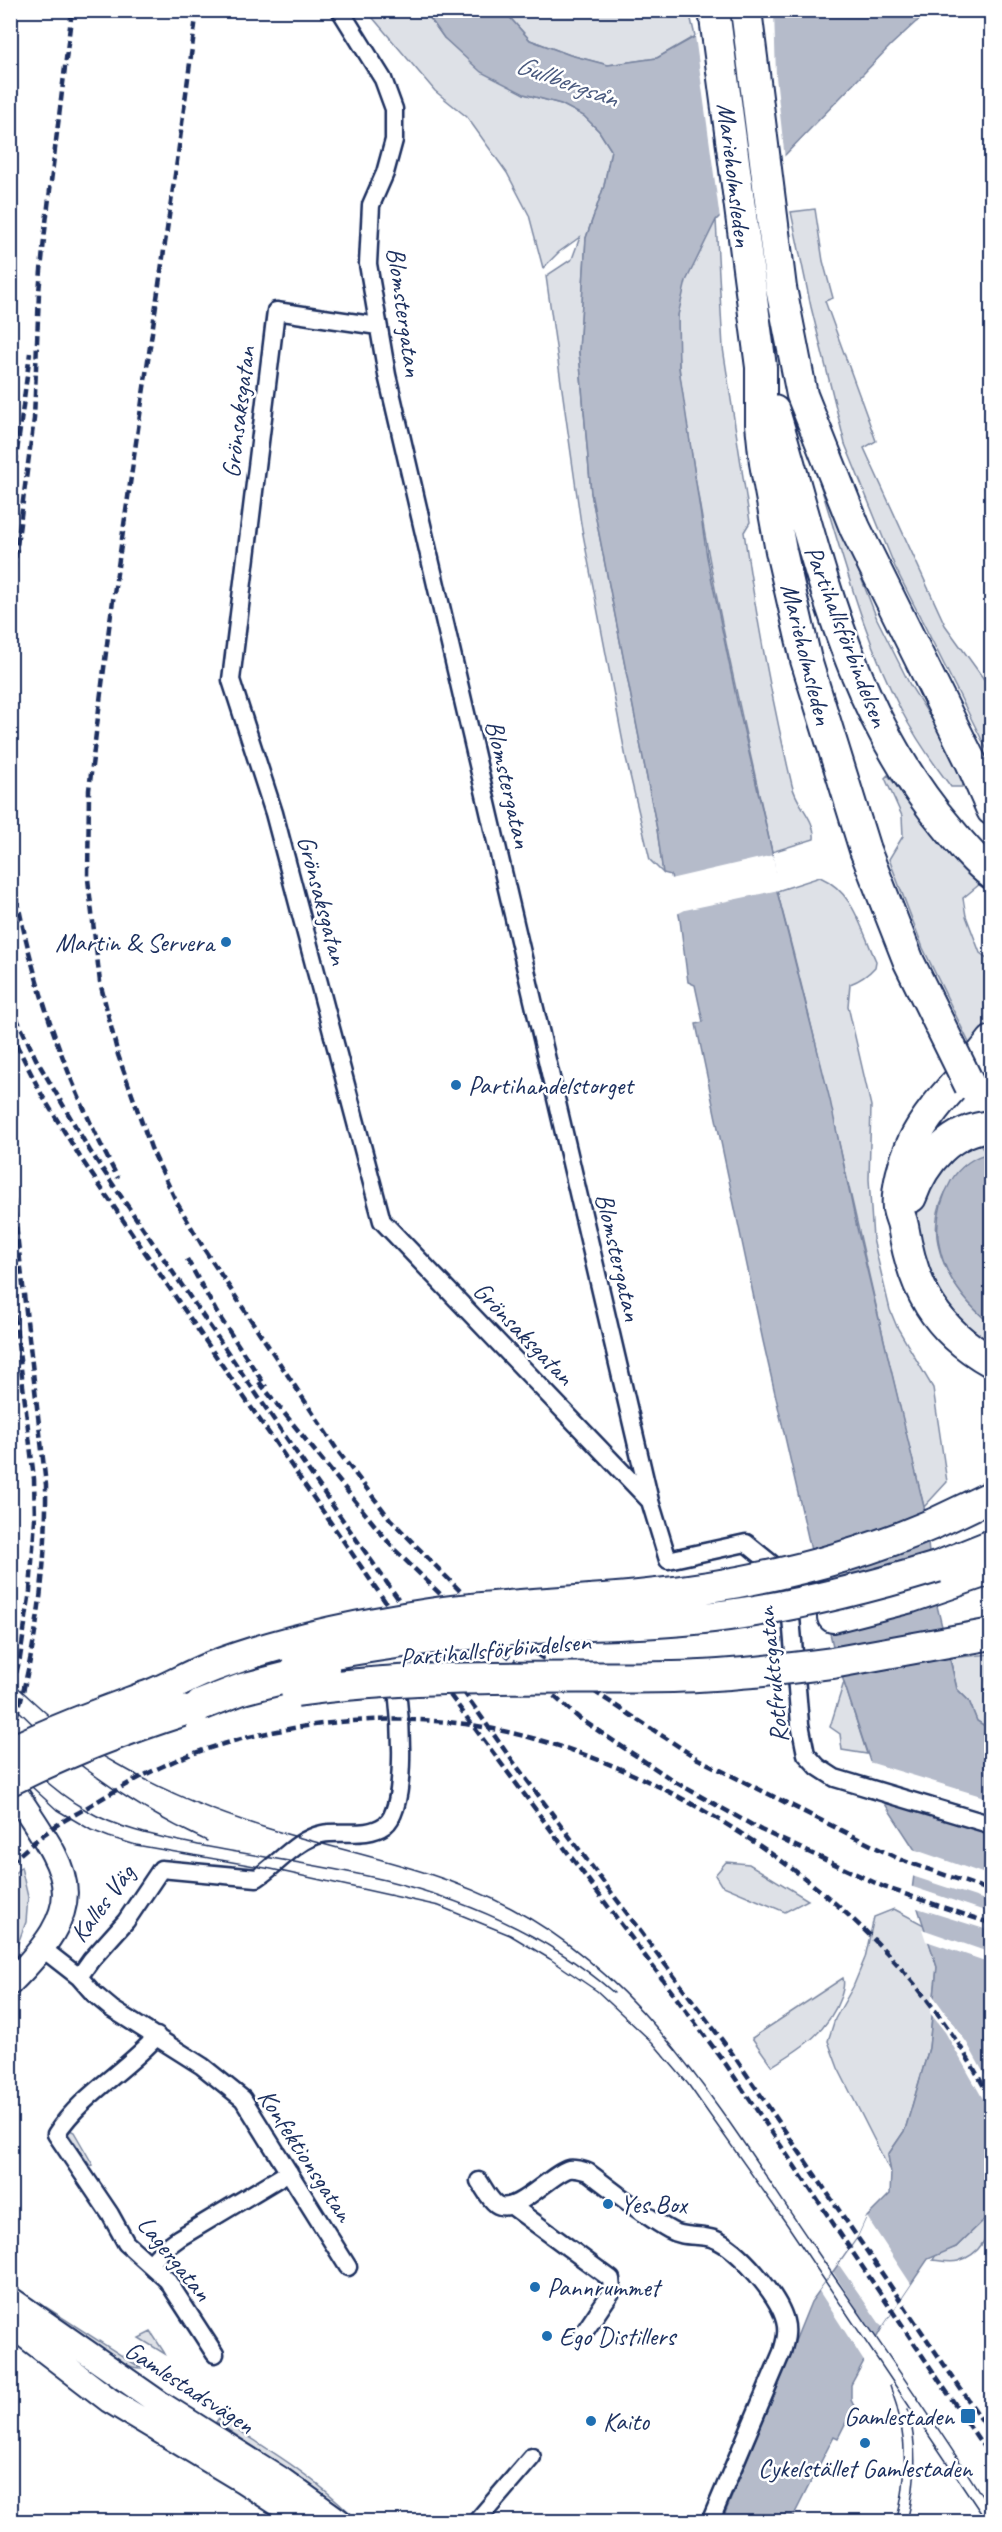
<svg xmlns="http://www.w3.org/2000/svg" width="1002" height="2532" font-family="Caveat,sans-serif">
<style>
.green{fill:#dee1e7;stroke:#7c88a2;stroke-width:1.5}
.water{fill:#b5bbca;stroke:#77839f;stroke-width:1.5}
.pier{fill:#fff}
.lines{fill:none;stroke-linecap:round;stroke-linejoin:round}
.street-casing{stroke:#1b2f5e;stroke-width:21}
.secondary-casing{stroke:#1b2f5e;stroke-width:28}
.highway-casing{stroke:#1b2f5e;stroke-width:34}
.street{stroke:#fff;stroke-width:16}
.secondary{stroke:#fff;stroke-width:24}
.highway{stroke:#fff;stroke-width:30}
.tram{stroke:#1b2f5e;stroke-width:1.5}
.rail{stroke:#1b2f5e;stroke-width:4.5;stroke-dasharray:9 4.5;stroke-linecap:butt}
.highway-bridge-casing{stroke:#1b2f5e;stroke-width:34;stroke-linecap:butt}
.highway-bridge{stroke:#fff;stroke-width:30}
.poi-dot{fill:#1f6fb2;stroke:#fff;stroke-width:2}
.labels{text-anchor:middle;stroke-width:5;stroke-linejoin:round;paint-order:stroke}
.street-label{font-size:26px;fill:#1b2f5e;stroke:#fff}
.poi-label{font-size:26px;fill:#1b2f5e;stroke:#fff;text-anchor:start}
.water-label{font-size:27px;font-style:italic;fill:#49597e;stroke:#fff}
</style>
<rect width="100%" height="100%" fill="#fff"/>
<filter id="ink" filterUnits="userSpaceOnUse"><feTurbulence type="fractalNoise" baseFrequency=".0167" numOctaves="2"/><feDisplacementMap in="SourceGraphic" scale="12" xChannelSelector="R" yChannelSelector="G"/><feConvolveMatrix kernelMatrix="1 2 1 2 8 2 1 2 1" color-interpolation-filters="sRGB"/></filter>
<g filter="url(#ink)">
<path class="green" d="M 367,11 L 425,11 L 444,38 L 524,94 L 561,104 L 584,116 L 599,131 L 611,150 L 604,186 L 586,238 L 579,352 L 591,493 L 657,829 L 663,873 L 650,860 L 626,758 L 581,524 L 546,276 L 572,259 L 580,237 L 559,252 L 543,268 L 529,215 L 507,173 L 467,117 L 435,91 Z
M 504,11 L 689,11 L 695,36 L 657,58 L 608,65 L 570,55 L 530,40 Z
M 815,209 L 823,261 L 833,298 L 825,301 L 876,441 L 864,448 L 945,625 L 991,689 L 991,758 L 895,567 L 845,444 L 811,307 L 791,212 Z
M 716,220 L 723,348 L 750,522 L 744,532 C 756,617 772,701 792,785 C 796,805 816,819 814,839 L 772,852 C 744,725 714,599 694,470 C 687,419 675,368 678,316 C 680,282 699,249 716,220 Z
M 824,482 L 877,619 L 910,685 L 943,737 L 965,783 L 962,787 L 951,787 C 933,763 915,737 901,710 C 864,639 844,560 820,484 Z
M 888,775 L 921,819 L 980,884 L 963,898 L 966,916 L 980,953 L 991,961 L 992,1025 L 973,1051 L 923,948 L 889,859 L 903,836 L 902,816 L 885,778 Z
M 820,877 C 854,892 861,929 876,961 L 875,967 C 868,975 861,980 850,984 L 848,1006 L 871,1106 L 869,1179 L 873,1239 L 890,1310 L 897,1327 L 933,1388 L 947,1482 L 924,1507 C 872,1302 832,1095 777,891 Z
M 977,1138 L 986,1154 C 974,1158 967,1167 958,1177 C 954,1183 947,1188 944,1195 C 921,1243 955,1295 991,1324 L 991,1346 C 972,1331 954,1314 941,1293 C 921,1261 905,1209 931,1176 C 941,1163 963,1149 977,1138 Z
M 991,1654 L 991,1730 L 977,1721 L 969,1701 L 957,1689 L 950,1658 Z
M 844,1682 L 867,1754 L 842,1750 L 840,1734 L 830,1727 Z
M 726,1862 L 749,1864 L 808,1900 L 785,1912 L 721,1885 L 715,1875 Z
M 21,1867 L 28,1897 L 26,1922 L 15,1951 L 18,1959 L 11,1969 L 11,1877 Z
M 894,1909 L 924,1925 L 937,1967 L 929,2048 L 905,2130 L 888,2155 L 891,2173 L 838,2068 L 828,2041 L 835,2019 L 853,1987 L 865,1958 L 874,1917 Z
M 843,1978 C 845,1984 843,1990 841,1996 C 828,2032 803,2047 772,2066 L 752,2038 Z
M 70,2130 L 74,2132 L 93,2165 L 90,2166 L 67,2132 Z
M 991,2213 C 991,2235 980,2255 958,2261 C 951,2263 941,2261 933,2260 L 937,2253 L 956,2247 Z
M 44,2307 L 46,2307 L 141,2368 C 118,2369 64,2322 44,2307 Z
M 151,2332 L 164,2352 L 165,2354 L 139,2338 Z
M 219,2418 C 265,2447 314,2476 352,2515 L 304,2480 L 216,2422 Z"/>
<path class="water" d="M 425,11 L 504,11 L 530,40 L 570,55 L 608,65 L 657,58 L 741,11 L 934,11 L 916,22 L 891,45 L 786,154 L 716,220 L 686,281 L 678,315 L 679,368 L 707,557 L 737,701 L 772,852 L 777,891 L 830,1100 L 857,1228 L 924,1507 L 933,1589 L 957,1689 L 969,1701 L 977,1721 L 991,1730 L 991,2213 L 956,2247 L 928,2259 L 884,2324 L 851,2385 L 851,2400 L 854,2406 L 838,2438 L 834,2436 L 791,2521 L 722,2521 L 811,2302 L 858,2237 L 867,2217 L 890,2194 L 891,2173 L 888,2155 L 905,2130 L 929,2048 L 937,1967 L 912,1890 L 917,1853 L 883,1801 L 835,1655 L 763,1341 L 696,1024 L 703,1022 L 695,985 L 688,982 L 680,920 L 671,875 L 663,873 L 657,829 L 591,493 L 579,352 L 586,238 L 604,186 L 611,150 L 599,131 L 584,116 L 561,104 L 524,94 L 481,72 L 444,38 Z
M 991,1153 L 991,1324 C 947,1288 920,1236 951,1181 C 959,1167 975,1155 991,1153 Z"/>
<path class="pier" d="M 737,11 L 774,11 L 776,76 L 785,160 L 720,219 L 695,36 Z
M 773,855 L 779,890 L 685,910 L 677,914 L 670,879 Z
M 869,1762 L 991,1799 L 991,1835 L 880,1801 L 868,1767 Z
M 910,1848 L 991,1876 L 991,1902 L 912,1876 L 914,1854 Z
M 910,1886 L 991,1913 L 991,1931 L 914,1907 L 909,1891 Z
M 922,1929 L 991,1953 L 991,1963 L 926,1941 Z
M 932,1994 L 967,2043 L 991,2086 L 991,2113 L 945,2032 L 930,2013 Z
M 867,2217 L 911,2284 L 882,2327 L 839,2265 L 857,2239 Z
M 833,2272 L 878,2341 L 865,2363 L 819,2291 Z"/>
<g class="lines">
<defs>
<path id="street" d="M 340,10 L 383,79 L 394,109 L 394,140 L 385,173 L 371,205 L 368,264 L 387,375 L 650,1501 L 668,1560 L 746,1543 L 783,1573 L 788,1582 L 800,1724 L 806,1754 L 818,1767 L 835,1778 L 992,1825
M 378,326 L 276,311 L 231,680 L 274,813 L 382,1221 L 649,1500
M 43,1949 L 79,1977 L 94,1994 L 112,2009 L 202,2066 L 243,2099 L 348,2267
M 79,1977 L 91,1960 L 126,1921 L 161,1869 L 257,1878 C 277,1865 297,1839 322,1834 C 341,1830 367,1838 385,1825 C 407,1808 401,1725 398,1700
M 157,2036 C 126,2071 82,2094 56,2134 L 110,2214 L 126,2243 L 167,2280 L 215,2354
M 479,2181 C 484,2188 489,2199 496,2204 C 515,2217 550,2174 569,2169 C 576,2168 581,2170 588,2172 C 614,2191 641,2214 670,2230 C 683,2238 700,2234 714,2239 C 738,2248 779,2296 785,2321 C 788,2332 785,2342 782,2352 L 710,2522
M 512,2206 L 611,2279 L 612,2291 L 583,2334
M 150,2264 L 164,2249 L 179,2238 L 289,2172
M 476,2522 L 532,2457"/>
<path id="secondary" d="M 10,1785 C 68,1874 97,1897 10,1983
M 10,2299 L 159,2403 L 280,2479 L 340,2522
M 10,2324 L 109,2400 L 242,2480 L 307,2522"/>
<path id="highway" d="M 714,10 L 761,367 L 761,424 L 765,463 L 781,551 L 806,660 L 865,850
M 746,10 L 781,288 L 802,395 L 855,528 L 971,762 L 992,810
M 774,411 C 818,556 846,709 948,828 C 961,844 975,861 992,874
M 992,1041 C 967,1075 931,1104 913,1142 C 904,1161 896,1188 898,1209 C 899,1215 902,1220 903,1226 C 913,1288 935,1330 992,1362
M 911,1197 C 924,1161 951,1129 992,1126
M 933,1524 L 992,1496
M 937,1567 L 992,1545
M 833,1617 L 911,1597 L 992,1569
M 832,1663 L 992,1634"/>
</defs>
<use href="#street" class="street-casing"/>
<use href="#secondary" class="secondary-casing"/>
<use href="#highway" class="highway-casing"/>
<use href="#street" class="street"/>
<use href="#secondary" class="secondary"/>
<use href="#highway" class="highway"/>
<path class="tram" d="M 10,1680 C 42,1710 76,1742 115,1763 C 161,1790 212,1811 263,1827 C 346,1853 434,1867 511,1908 C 649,1980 730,2126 816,2250 C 875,2337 937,2423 992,2512
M 10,1702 C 67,1761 133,1807 207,1841
M 10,1746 C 32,1770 58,1794 86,1810 C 120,1830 160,1837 198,1845 C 260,1857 323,1865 385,1880 C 469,1901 549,1936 614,1993
M 10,1763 L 32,1787 L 57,1810 L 91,1830 L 109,1837 L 136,1845 L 271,1869 L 439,1906 L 510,1935 L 550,1959 L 597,1991 L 652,2042 L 688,2084 L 786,2223 L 987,2522
M 890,2386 C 907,2430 909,2476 896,2522
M 907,2522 C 916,2485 918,2446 908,2410"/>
<path class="rail" d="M 197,10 L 178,154 L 109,628 L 89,790 L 88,879 L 100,982 L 118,1055 L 151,1148 L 177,1203 L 206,1252 L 340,1454 L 390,1519 L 465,1596 L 538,1655 L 698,1759 L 901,1860 L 992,1891
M 10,505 L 30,353
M 10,598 L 34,419 L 39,292 L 44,239 L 72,10
M 10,858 C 27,971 64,1077 118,1178
M 10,1004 L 36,1059 L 90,1151 L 335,1509 L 506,1752 L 734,2056 L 992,2435
M 10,1032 L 43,1097 L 80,1157 L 237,1387 L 447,1691 L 725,2063 L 992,2459
M 10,1173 L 46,1485 C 47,1571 36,1655 10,1738
M 187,1259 L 217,1313 L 266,1387
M 10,1275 L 34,1479 L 35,1519 L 30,1591 L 20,1658 L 10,1697
M 259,1382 L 394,1549 L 468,1621 L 579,1718 L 677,1783 L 761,1830 L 884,1887 L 992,1924
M 10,1863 C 22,1853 33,1842 46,1833 C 58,1823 73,1816 86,1808 C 119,1788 153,1769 189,1755 C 278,1723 389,1710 483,1727 C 577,1744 665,1784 745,1836 C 849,1903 936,1991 992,2102"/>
<defs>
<path id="highway-bridge" d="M 865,850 L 909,962 L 970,1086
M 298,1660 C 380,1643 466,1633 549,1627 C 597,1624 646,1624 694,1619 C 777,1611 858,1591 937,1567
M 296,1691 C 421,1673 547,1679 673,1677 C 726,1676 779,1670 832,1663
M 201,1705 L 242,1689 L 324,1668
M 10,1752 C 56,1729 105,1712 153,1694 C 174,1685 193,1674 214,1666 C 283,1640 356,1625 429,1614 C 499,1604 569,1603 639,1596 C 740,1586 840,1564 933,1524
M 10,1780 C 66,1752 123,1730 182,1711"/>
</defs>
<use href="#highway-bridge" class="highway-bridge-casing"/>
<use href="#highway-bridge" class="highway-bridge"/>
</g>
</g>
<g class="poi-dot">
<circle cx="226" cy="942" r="6"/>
<circle cx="456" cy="1085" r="6"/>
<circle cx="608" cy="2204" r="6"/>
<circle cx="535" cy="2287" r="6"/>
<circle cx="547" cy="2336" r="6"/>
<rect x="960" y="2408" width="16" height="16" rx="3"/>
<circle cx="591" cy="2421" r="6"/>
<circle cx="865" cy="2443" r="6"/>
</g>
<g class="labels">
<g class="street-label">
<text transform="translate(735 175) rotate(83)" y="9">Marieholmsleden</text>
<text transform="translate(405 312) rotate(82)" y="9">Blomstergatan</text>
<text transform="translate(238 412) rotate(-83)" y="9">Grönsaksgatan</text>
<text transform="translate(847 636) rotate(69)" y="9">Partihallsförbindelsen</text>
<text transform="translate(807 654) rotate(76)" y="9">Marieholmsleden</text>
<text transform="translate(509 784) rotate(77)" y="9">Blomstergatan</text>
<text transform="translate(323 900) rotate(75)" y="9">Grönsaksgatan</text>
<text transform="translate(619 1257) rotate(77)" y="9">Blomstergatan</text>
<text transform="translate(524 1333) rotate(46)" y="9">Grönsaksgatan</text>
<text transform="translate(495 1649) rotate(-5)" y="9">Partihallsförbindelsen</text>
<text transform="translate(772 1675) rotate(-96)" y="9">Rotfruktsgatan</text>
<text transform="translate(102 1903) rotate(-53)" y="9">Kalles Väg</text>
<text transform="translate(306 2155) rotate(57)" y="9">Konfektionsgatan</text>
<text transform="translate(175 2258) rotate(51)" y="9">Lagergatan</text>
<text transform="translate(190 2387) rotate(33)" y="9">Gamlestadsvägen</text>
</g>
<g class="poi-label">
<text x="214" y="951" text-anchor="end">Martin &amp; Servera</text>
<text x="468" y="1094">Partihandelstorget</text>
<text x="620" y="2213">Yes Box</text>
<text x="547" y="2296">Pannrummet</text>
<text x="559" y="2345">Ego Distillers</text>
<text x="954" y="2425" text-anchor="end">Gamlestaden</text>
<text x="603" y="2430">Kaito</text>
<text x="865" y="2477" text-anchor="middle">Cykelstället Gamlestaden</text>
</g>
<g class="water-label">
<text transform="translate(567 81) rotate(20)" y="9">Gullbergsån</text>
</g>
</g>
<rect width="1002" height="2532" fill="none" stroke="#fff" stroke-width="36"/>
<rect x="18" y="18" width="966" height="2496" fill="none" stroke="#1b2f5e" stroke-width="2" filter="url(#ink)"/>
</svg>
